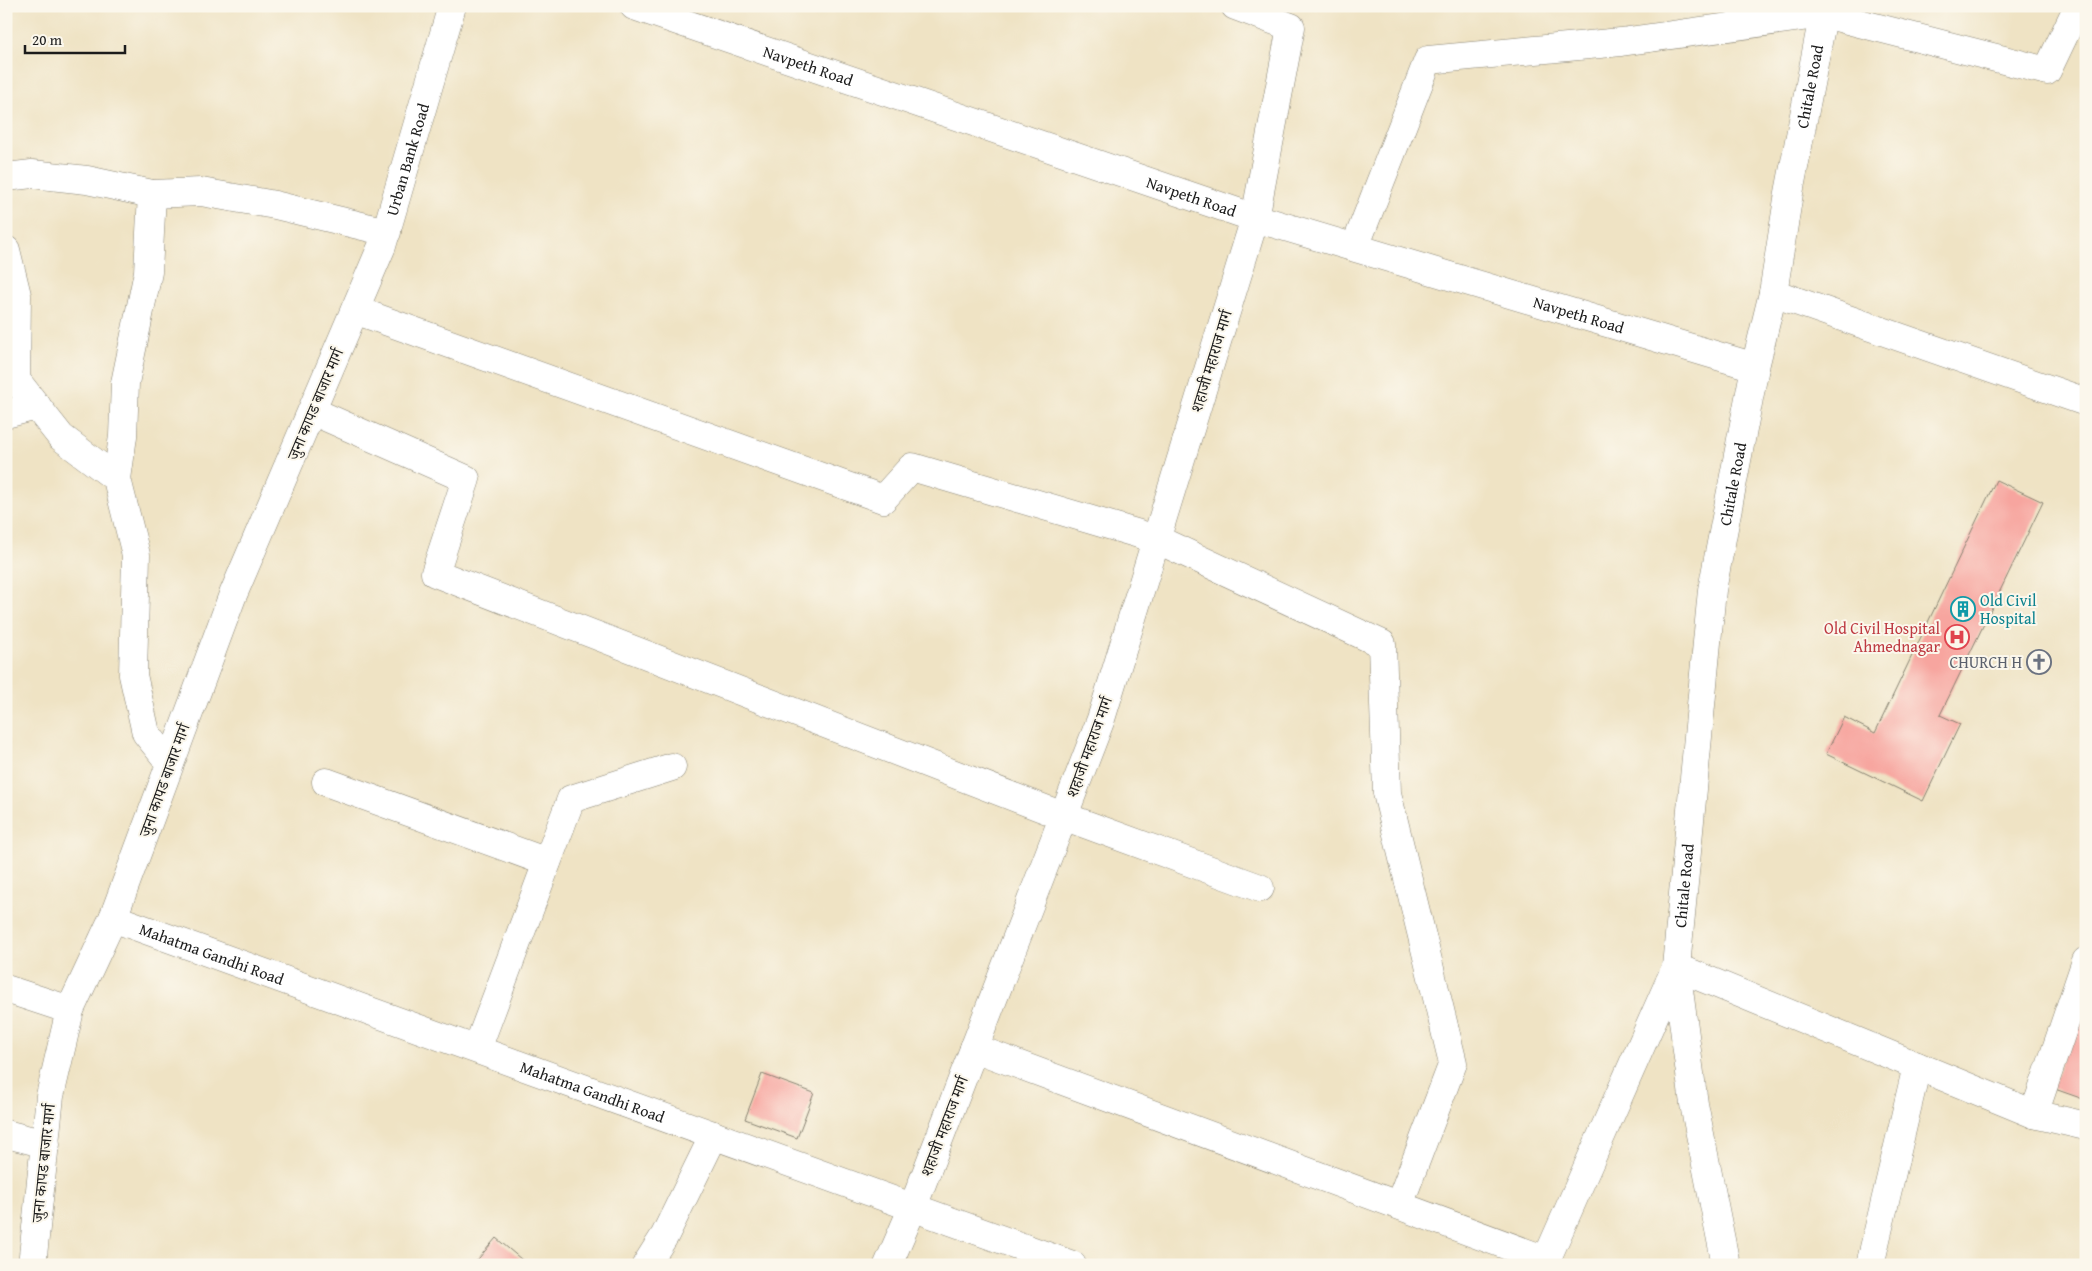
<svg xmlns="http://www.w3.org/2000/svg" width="2092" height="1271" font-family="'Gentium Book Plus','Noto Serif Devanagari',serif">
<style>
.building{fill:#f7a59f}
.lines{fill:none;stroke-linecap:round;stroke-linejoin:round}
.minor-casing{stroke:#868070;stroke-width:29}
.tertiary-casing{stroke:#868070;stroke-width:29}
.minor{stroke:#fff;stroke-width:28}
.tertiary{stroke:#fff;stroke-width:28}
.labels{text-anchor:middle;stroke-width:4;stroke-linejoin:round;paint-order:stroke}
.street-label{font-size:16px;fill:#1c1c1c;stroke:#fbf7ec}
.culture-label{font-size:16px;fill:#0d838f;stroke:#fbf7ec;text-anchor:start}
.health-label{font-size:16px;fill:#be3a42;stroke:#fbf7ec;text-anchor:end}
.worship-label{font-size:16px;fill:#5b616d;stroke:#fbf7ec;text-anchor:end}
</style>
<rect width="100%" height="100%" fill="#fbf7ec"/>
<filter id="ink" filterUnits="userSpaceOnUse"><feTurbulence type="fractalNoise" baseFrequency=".02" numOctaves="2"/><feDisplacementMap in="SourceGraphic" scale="10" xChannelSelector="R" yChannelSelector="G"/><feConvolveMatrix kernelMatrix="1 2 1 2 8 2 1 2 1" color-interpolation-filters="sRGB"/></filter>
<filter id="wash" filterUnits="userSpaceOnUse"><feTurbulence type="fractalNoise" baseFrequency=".0096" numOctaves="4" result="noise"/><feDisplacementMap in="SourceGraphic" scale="20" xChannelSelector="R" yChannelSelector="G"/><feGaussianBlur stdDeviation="1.12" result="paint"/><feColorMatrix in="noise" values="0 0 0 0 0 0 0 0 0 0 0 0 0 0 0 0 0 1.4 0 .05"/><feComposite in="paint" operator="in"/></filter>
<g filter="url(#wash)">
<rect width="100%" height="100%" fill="#efe3c4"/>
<g id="blocks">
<path class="building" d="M 1996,480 L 2043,502 L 1940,715 L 1960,724 L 1923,801 L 1826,754 L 1844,717 L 1875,733 Z
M 2079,1013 L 2086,1016 L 2086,1100 L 2052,1088 Z
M 762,1074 L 814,1093 L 797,1138 L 745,1119 Z
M 496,1238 L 528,1265 L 473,1265 Z"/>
</g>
</g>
<g filter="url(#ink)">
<use href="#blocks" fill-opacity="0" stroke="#868070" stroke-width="1"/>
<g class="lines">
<defs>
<g id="minor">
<path id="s1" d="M 634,6 L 1255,218 L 1755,367"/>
<path d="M 6,177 L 32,174 L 87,180 L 152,194 L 201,192 L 275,205 L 387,232"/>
<path d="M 1355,247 L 1428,60 L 1621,42 L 1824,14 L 2047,71 L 2078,6"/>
<path d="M 6,250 L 17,295 L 16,380 L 61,437 L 117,479 L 136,555 L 133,675 L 146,733 L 170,763"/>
<path d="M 1773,293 L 2086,402"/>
<path d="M 355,310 L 883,499 L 912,467 L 1156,539 L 1382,644 L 1387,793 L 1453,1063 L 1399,1205"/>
<path d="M 312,411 L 466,479 L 435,573 L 1063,816 L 1260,888"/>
<path d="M 6,414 L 37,406"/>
<path d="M 117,479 L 123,436 L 125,383 L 148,272 L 152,194"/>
<path d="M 326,782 L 547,862"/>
<path id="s2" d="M 113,918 L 1072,1265"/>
<path d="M 6,989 L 70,1010"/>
<path d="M 974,1048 L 1546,1260"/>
<path d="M 477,1049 L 571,799 L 672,767"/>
<path d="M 2034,1114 L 2086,1126"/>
<path d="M 6,1134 L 46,1144"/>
<path id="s3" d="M 32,1265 L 50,1096 L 70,1010 L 113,918 L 232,597 L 382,246 L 452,6"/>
<path d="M 646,1265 L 665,1235 L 714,1135"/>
<path d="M 888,1265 L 913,1207 L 1101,719 L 1255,218 L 1291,27 L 1235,6"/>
<path d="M 1544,1265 L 1676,967 L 2034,1114 L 2086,961"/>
<path d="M 1870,1265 L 1917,1066"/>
</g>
<g id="tertiary">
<path id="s4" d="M 1726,1265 L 1694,1104 L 1676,967 L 1712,590 L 1755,367 L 1773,293 L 1789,193 L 1825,6"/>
</g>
</defs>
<use href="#minor" class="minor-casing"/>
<use href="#tertiary" class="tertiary-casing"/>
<use href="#minor" class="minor"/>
<use href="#tertiary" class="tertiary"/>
</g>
</g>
<defs>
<symbol id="building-ring" viewBox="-11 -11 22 22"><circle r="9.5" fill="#fbf7ec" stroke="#0f9aa8" stroke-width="1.5"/><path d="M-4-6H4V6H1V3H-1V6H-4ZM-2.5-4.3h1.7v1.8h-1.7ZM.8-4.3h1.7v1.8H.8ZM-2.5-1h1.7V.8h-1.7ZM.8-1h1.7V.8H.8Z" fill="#0f9aa8"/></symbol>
<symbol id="hospital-ring" viewBox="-11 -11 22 22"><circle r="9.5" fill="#fbf7ec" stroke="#e0444e" stroke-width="1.5"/><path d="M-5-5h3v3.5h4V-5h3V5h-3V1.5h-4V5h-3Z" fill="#e0444e"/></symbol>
<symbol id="church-ring" viewBox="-11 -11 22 22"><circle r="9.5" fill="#fbf7ec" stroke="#6b7280" stroke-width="1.5"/><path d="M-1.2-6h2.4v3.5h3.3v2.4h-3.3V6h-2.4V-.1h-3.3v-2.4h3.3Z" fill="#6b7280"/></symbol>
</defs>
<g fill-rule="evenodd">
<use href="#building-ring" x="1949" y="595" width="28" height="28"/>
<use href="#hospital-ring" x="1943" y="623" width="28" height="28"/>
<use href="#church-ring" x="2025" y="648" width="28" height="28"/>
</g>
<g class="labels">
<g class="street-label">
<text dy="6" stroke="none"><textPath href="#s1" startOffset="184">Navpeth Road</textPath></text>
<text dy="6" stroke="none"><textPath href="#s4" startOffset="1194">Chitale Road</textPath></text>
<text dy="6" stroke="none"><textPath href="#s3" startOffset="1174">Urban Bank Road</textPath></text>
<text dy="6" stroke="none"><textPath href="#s1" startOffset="589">Navpeth Road</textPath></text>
<text dy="6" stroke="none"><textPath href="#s1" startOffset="994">Navpeth Road</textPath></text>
<text transform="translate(1211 361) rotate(-73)" y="6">शहाजी महाराज मार्ग</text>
<text transform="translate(315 404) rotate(-67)" y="6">जुना कापड बाजार मार्ग</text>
<text dy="6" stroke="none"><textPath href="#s4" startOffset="789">Chitale Road</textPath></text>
<text transform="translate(1089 747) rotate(-70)" y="6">शहाजी महाराज मार्ग</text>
<text transform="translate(164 780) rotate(-70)" y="6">जुना कापड बाजार मार्ग</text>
<text dy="6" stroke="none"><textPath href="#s4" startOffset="384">Chitale Road</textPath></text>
<text dy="6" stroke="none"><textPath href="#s2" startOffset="105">Mahatma Gandhi Road</textPath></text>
<text dy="6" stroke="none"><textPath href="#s2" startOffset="510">Mahatma Gandhi Road</textPath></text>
<text transform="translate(944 1126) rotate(-69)" y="6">शहाजी महाराज मार्ग</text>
<text transform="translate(43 1163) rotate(-84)" y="6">जुना कापड बाजार मार्ग</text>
</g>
<g class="culture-label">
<text x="1980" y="606">Old Civil<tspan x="1980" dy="18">Hospital</tspan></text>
</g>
<g class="health-label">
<text x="1940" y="634">Old Civil Hospital<tspan x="1940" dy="18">Ahmednagar</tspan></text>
</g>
<g class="worship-label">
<text x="2022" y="668">CHURCH H</text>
</g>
</g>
<rect width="2092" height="1271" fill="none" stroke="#fbf7ec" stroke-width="25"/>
<path d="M25 45v8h100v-8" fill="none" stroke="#1c1c1c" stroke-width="2.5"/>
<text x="32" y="45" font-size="15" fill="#1c1c1c" stroke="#fbf7ec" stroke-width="4" paint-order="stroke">20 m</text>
</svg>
